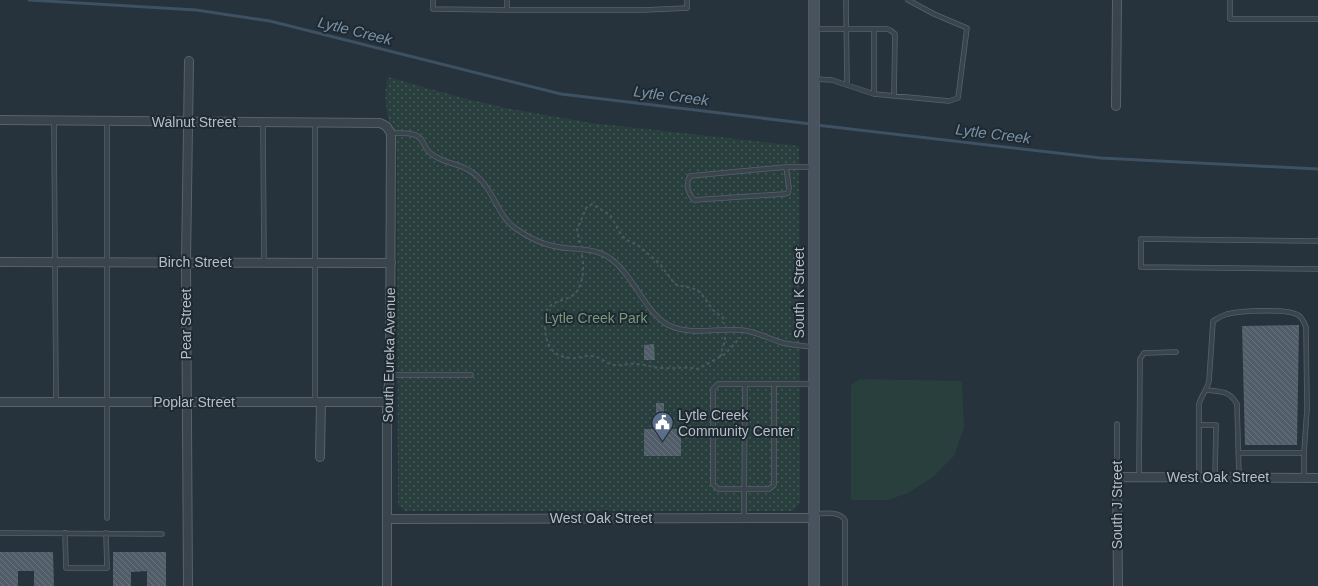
<svg xmlns="http://www.w3.org/2000/svg" width="1318" height="586" font-family="Helvetica,sans-serif">
<style>
.grass{fill:#293f3e}
.park{fill:url(#park-dots)}
.lines{fill:none;stroke-linecap:round;stroke-linejoin:round}
.stream{stroke:#3d5163;stroke-width:3}
.building{fill:url(#building-back-hatch)}
.lane-casing{stroke:#58626a;stroke-width:5.5}
.street-casing{stroke:#58626a;stroke-width:10}
.secondary-casing{stroke:#58626a;stroke-width:12}
.path{stroke:#485b5c;stroke-width:2;stroke-dasharray:3 3;stroke-linecap:butt}
.lane{stroke:#3a444c;stroke-width:4}
.street{stroke:#3a444c;stroke-width:8}
.secondary{stroke:#49535f;stroke-width:11}
.labels{text-anchor:middle;stroke-width:4;stroke-linejoin:round;paint-order:stroke}
.street-label{font-size:14px;fill:#b6bfc7;stroke:#1f2931}
.park-label{font-size:14px;fill:#769b7b;stroke:#1f2931}
.poi-label{font-size:14px;fill:#b6bfc7;stroke:#1f2931;text-anchor:start}
.water-label{font-size:15px;font-style:italic;fill:#7992a8;stroke:#1f2931}
</style>
<defs>
<pattern id="park-dots" width="8" height="8" patternUnits="userSpaceOnUse"><rect width="8" height="8" fill="#293f3e"/><path d="M2 2h.1M6 6h.1" fill="none" stroke="#465958" stroke-width="1.8" stroke-linecap="round"/></pattern>
<pattern id="building-back-hatch" width="6" height="6" patternUnits="userSpaceOnUse"><rect width="6" height="6" fill="#525d6a"/><path d="M-1 5l2 2M0 0l6 6M5-1l2 2" fill="none" stroke="#69727e"/></pattern>
</defs>
<rect width="100%" height="100%" fill="#26323c"/>
<path class="grass" d="M 860,379 L 962,381 L 964,428 L 954,456 L 933,477 L 908,493 L 888,500 L 851,500 L 851,385 Z"/>
<path class="park" d="M 388,77 L 463,98 L 511,109 L 592,123 L 799,146 L 800,502 L 793,511 L 405,511 L 398,504 L 397,150 C 390,125 381,103 388,77 Z"/>
<g class="lines">
<path class="stream" d="M 29,0 L 196,10 L 270,21 L 561,94 L 811,124
M 816,125 L 1101,158 L 1318,169"/>
</g>
<path class="building" d="M 1299,325 L 1297,445 L 1245,445 L 1242,326 Z
M 654,344 L 655,360 L 644,360 L 644,345 Z
M 656,403 L 664,403 L 664,429 L 681,429 L 681,456 L 644,456 L 644,429 L 656,429 Z
M 0,552 L 53,552 L 54,586 L 34,586 L 34,571 L 18,571 L 18,586 L 0,586 Z
M 113,552 L 166,552 L 166,586 L 147,586 L 147,571 L 131,572 L 131,586 L 113,586 Z"/>
<g class="lines">
<defs>
<path id="lane" d="M 433,0 L 433,9 L 507,10
M 507,0 L 507,10 L 644,10 L 687,8 L 687,0
M 846,0 L 847,85
M 1230,0 L 1230,19 L 1318,19
M 815,29 L 887,29 L 890,30 L 895,34 L 894,96
M 874,29 L 874,94
M 814,79 L 832,80 L 874,94 L 949,101 L 958,98 L 967,28 L 934,14 L 908,0
M 54,121 L 56,402
M 107,121 L 107,518
M 263,122 L 264,262
M 315,122 L 315,402
M 391,133 C 399,133 408,132 415,135 C 422,137 423,143 426,148 C 428,152 434,156 438,158 C 451,165 465,164 478,177 C 494,191 497,215 515,228 C 526,236 540,243 553,246 C 573,251 594,246 611,259 C 634,276 645,312 668,325 C 691,336 716,328 740,330 C 756,331 769,339 783,343 C 793,345 803,346 813,347
M 786,167 L 789,188 L 788,193 L 784,194 L 694,200 C 688,193 685,184 690,176 L 786,167 L 814,167
M 1318,241 L 1141,239 L 1141,267 L 1318,269
M 390,375 L 471,375
M 774,384 L 774,485 L 769,489 L 718,489 L 713,484 L 713,389 L 718,384 C 750,384 782,384 814,384
M 1206,390 C 1220,391 1230,391 1237,404 L 1239,477
M 1199,425 L 1216,425 L 1215,477
M 1238,453 L 1304,453
M 1117,477 L 1117,424
M 1139,477 L 1140,359 L 1144,353 L 1176,352
M 1199,477 L 1199,404 C 1201,396 1207,390 1209,381 L 1213,321 C 1218,318 1221,316 1227,314 C 1240,311 1287,308 1298,315 C 1302,317 1304,322 1306,327 L 1307,409 L 1304,453 L 1304,478
M 814,514 C 825,514 838,510 845,520 L 845,586
M 744,518 L 745,384
M 0,533 L 162,534
M 65,533 L 66,568 L 107,568 L 106,533"/>
<path id="street" d="M 1116,106 L 1117,0
M 0,120 L 380,123 L 386,126 L 391,133 L 390,375 L 387,402 L 387,586
M 0,262 L 391,263
M 0,402 L 387,402
M 320,457 L 321,402
M 388,519 L 814,518
M 188,586 L 186,261 L 189,61
M 1118,586 L 1117,477 L 1318,478"/>
<path id="secondary" d="M 814,586 L 814,0"/>
</defs>
<use href="#lane" class="lane-casing"/>
<use href="#street" class="street-casing"/>
<use href="#secondary" class="secondary-casing"/>
<path class="path" d="M 580,243 L 577,230 L 586,208 L 592,204 L 610,215 L 622,236 L 627,240 L 639,246 L 660,264 L 674,283 L 677,285 L 692,288 L 700,292 L 713,310 L 723,318 L 724,324
M 582,255 C 584,266 584,281 577,291 C 571,301 553,299 547,310 C 545,314 546,320 545,325 C 545,343 551,357 571,358 C 578,359 585,355 592,356 C 600,356 606,364 614,365 C 621,366 629,363 636,364 C 645,364 653,368 662,368 C 675,369 686,366 698,369 L 725,354 L 740,338 L 740,337
M 720,357 L 725,340 L 725,337"/>
<use href="#lane" class="lane"/>
<use href="#street" class="street"/>
<use href="#secondary" class="secondary"/>
</g>
<defs>
<symbol id="civic-pin" viewBox="-11 -11 22 30"><path d="M0 17L-7.5 6A9.5 9.5 0 1 1 7.5 6Z" fill="#5c6f8a" stroke="#1f2931"/><path d="M-.6-6.5H3V-4.5H.6V-3L4-1V1h2V6H-6V1h2V-1L-.6-3ZM-1.2 2.5V6h2.4V2.5Z" fill="#fff"/></symbol>
</defs>
<g fill-rule="evenodd">
<use href="#civic-pin" x="650" y="410" width="25" height="34"/>
</g>
<g class="labels">
<g class="street-label">
<text x="194" y="127">Walnut Street</text>
<text x="195" y="267">Birch Street</text>
<text transform="translate(799 293) rotate(-90)" y="5">South K Street</text>
<text transform="translate(186 324) rotate(-90)" y="5">Pear Street</text>
<text transform="translate(389 355) rotate(-89)" y="5">South Eureka Avenue</text>
<text x="194" y="407">Poplar Street</text>
<text x="1218" y="482">West Oak Street</text>
<text transform="translate(1117 505) rotate(-90)" y="5">South J Street</text>
<text x="601" y="523">West Oak Street</text>
</g>
<g class="park-label">
<text x="596" y="323">Lytle Creek Park</text>
</g>
<g class="poi-label">
<text x="678" y="420">Lytle Creek<tspan x="678" dy="16">Community Center</tspan></text>
</g>
<g class="water-label">
<text transform="translate(355 31) rotate(14)" y="5">Lytle Creek</text>
<text transform="translate(671 96) rotate(7)" y="5">Lytle Creek</text>
<text transform="translate(993 134) rotate(7)" y="5">Lytle Creek</text>
</g>
</g>
</svg>
